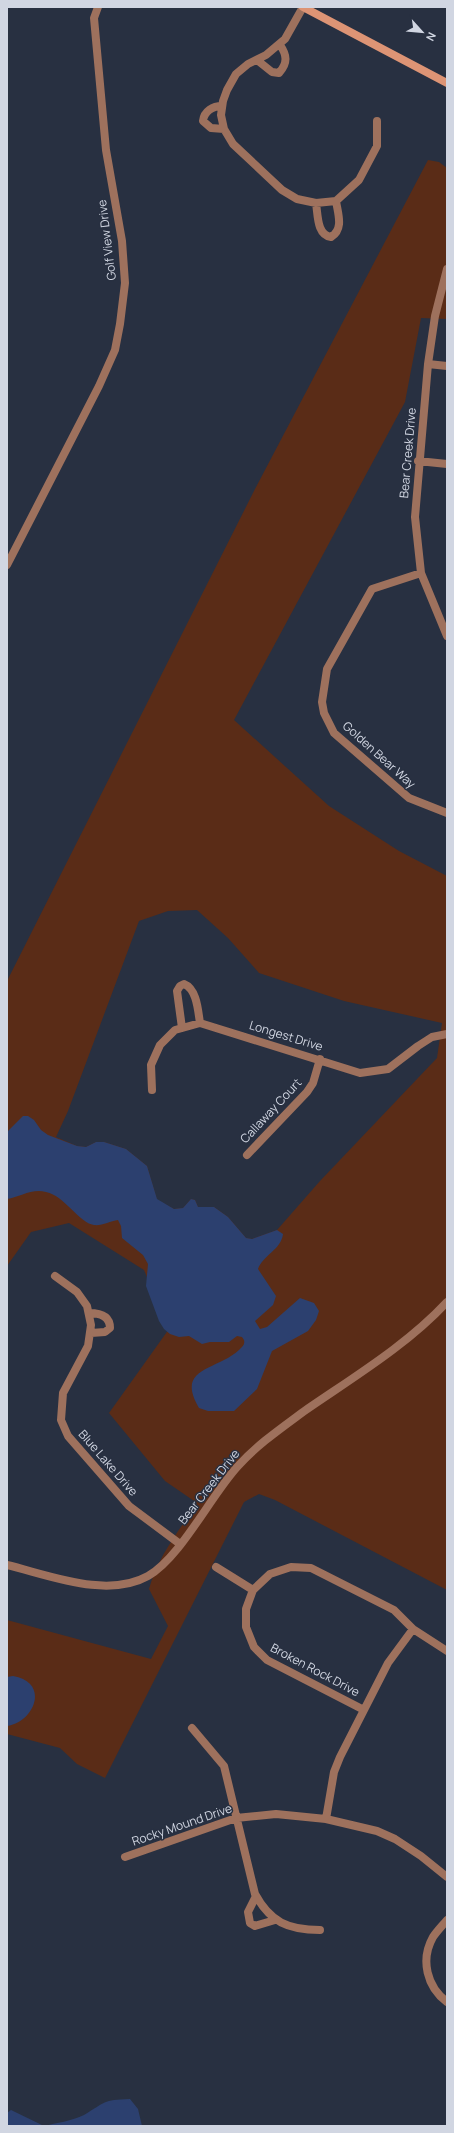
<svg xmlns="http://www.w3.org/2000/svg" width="454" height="2133" font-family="Manrope,sans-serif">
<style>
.green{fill:#5a2c17;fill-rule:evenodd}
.water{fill:#2c406f}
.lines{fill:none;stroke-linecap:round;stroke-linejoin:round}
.street{stroke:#9e715d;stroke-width:8}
.secondary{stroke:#dd9475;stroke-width:8}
.labels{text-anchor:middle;stroke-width:3;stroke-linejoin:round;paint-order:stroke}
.street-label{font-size:12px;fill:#d1d6e2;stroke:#283041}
</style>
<rect width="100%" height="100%" fill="#283041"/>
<path class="green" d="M 428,160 L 439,162 L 447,168 L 447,319 L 421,318 L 405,402 L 234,720 L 329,806 L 399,851 L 447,876 L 447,1590 L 275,1500 L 259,1494 L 244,1502 L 105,1778 L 77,1764 L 60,1748 L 7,1734 L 7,1620 L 151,1659 L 168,1626 L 149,1589 C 158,1556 179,1531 197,1503 L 165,1481 L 109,1413 L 169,1329 L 144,1270 L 69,1223 L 31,1232 L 7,1266 L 7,981 L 255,489 ZM 197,910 L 228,938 L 259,973 L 344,1001 L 442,1023 L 437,1058 L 320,1181 L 277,1230 L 252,1239 L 246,1238 L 228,1217 L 214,1207 L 198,1207 L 195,1200 L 191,1199 L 183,1208 L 174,1209 L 157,1200 L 147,1166 L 126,1149 L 104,1142 L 96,1142 L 86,1147 L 77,1146 L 56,1137 L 68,1111 L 139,921 L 168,911 Z"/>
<path class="water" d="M 23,1116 L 28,1116 L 34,1120 L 41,1130 L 48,1135 L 77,1146 L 86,1147 L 96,1142 L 104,1142 L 126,1149 L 147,1166 L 157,1199 L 174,1209 L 183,1208 L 191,1199 L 195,1200 L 198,1207 L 214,1207 L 228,1217 L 246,1238 L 252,1239 L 277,1230 L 283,1234 C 281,1250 263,1255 258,1269 L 276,1296 L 273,1305 L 255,1321 L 260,1329 L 267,1327 L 300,1298 L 314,1303 L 319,1311 L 316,1320 L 308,1331 L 272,1351 L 257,1389 L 234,1411 L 208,1411 L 199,1408 C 175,1367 216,1371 239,1350 C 243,1346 245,1345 244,1340 L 242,1337 L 237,1336 L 229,1342 L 210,1342 L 202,1344 L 189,1336 L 179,1337 L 170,1334 L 164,1329 L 159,1321 L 146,1286 L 148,1264 L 143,1255 L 122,1238 L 121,1226 L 118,1220 C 110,1221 102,1226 94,1225 C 79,1223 65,1196 46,1192 C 32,1188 20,1197 7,1199 L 7,1132 Z
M 13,1676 C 50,1682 35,1722 7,1726 L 7,1677 Z
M 130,2099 L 138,2109 L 142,2126 L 44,2126 C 56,2123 72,2121 84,2115 C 106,2102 102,2100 130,2099 Z
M 11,2110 L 44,2126 L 7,2126 L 7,2113 Z"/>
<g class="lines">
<path class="street" d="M 303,7 L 285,39 L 266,55 L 248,64 L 236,74 L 227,90 L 223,101 L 221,115 L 224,129 L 233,144 L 282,190 L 297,199 L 316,203 L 336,201 L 359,180 L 377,146 L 377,121
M 257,60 L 272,72 L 279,73 C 288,63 287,55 280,45
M 222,106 C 213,106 204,111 203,121 L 211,128 L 224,129
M 316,203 C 318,216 317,235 331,237 C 344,229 338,214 336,201
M 447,269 L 435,316 L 428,364 L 415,517 L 421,573 L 447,636
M 428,364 L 447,366
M 418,461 L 447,464
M 7,565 L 99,386 L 115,350 L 120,324 L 125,283 L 122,241 L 106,150 L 94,18 L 98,7
M 421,573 L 372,589 L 327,669 L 322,702 L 324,713 L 334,733 L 409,798 L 447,813
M 182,1028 L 177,991 L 180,986 L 184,984 C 197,989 198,1011 200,1023
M 152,1090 L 151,1065 L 160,1045 L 175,1030 L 200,1023 L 360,1073 L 388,1069 L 418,1046 L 432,1037 L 447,1034
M 247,1155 L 307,1092 L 313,1083 L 320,1059
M 55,1276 L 77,1292 L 87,1306 L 91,1325 L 88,1346 L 63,1393 L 61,1420 L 68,1436 L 129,1506 L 180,1544
M 89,1313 C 100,1313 110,1316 110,1328 L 105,1332 L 91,1333
M 7,1565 C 49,1575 107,1599 148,1576 C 181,1557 211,1495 238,1466 C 257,1445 280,1429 303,1412 C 352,1378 406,1346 447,1302
M 216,1567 L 253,1590
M 364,1710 L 267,1660 L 254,1647 L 246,1627 L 246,1609 L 253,1590 L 270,1574 L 291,1567 L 311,1568 L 394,1610 L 413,1629 L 447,1651
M 192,1728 L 224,1766 L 255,1894 C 270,1922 288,1930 320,1930
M 326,1819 L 334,1772 L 340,1757 L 388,1663 L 413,1629
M 125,1857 L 236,1818 L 276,1814 L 326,1819 L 377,1831 L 395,1839 L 421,1856 L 447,1877
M 256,1896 L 248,1912 L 250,1923 L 255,1926 L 275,1920
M 447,1920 C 442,1926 437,1931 433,1937 C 420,1960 427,1987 447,2002"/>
<path class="secondary" d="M 303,7 L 447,83"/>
</g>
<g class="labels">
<g class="street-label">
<text transform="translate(107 240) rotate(-97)" y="4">Golf View Drive</text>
<text transform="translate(408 453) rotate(-85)" y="4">Bear Creek Drive</text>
<text transform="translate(379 755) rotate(42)" y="4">Golden Bear Way</text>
<text transform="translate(286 1036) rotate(17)" y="4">Longest Drive</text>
<text transform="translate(271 1111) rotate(-47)" y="4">Callaway Court</text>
<text transform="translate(108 1463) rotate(49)" y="4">Blue Lake Drive</text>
<text transform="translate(209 1487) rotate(-52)" y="4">Bear Creek Drive</text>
<text transform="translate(315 1670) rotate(28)" y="4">Broken Rock Drive</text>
<text transform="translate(182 1825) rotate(-19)" y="4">Rocky Mound Drive</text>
</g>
</g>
<rect width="454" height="2133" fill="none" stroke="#d1d6e2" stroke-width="16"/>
<g transform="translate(422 32) rotate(117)" stroke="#283041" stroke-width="3" paint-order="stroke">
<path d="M0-3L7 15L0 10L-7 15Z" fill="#d1d6e2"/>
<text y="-6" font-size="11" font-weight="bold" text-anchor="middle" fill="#d1d6e2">N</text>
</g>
</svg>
